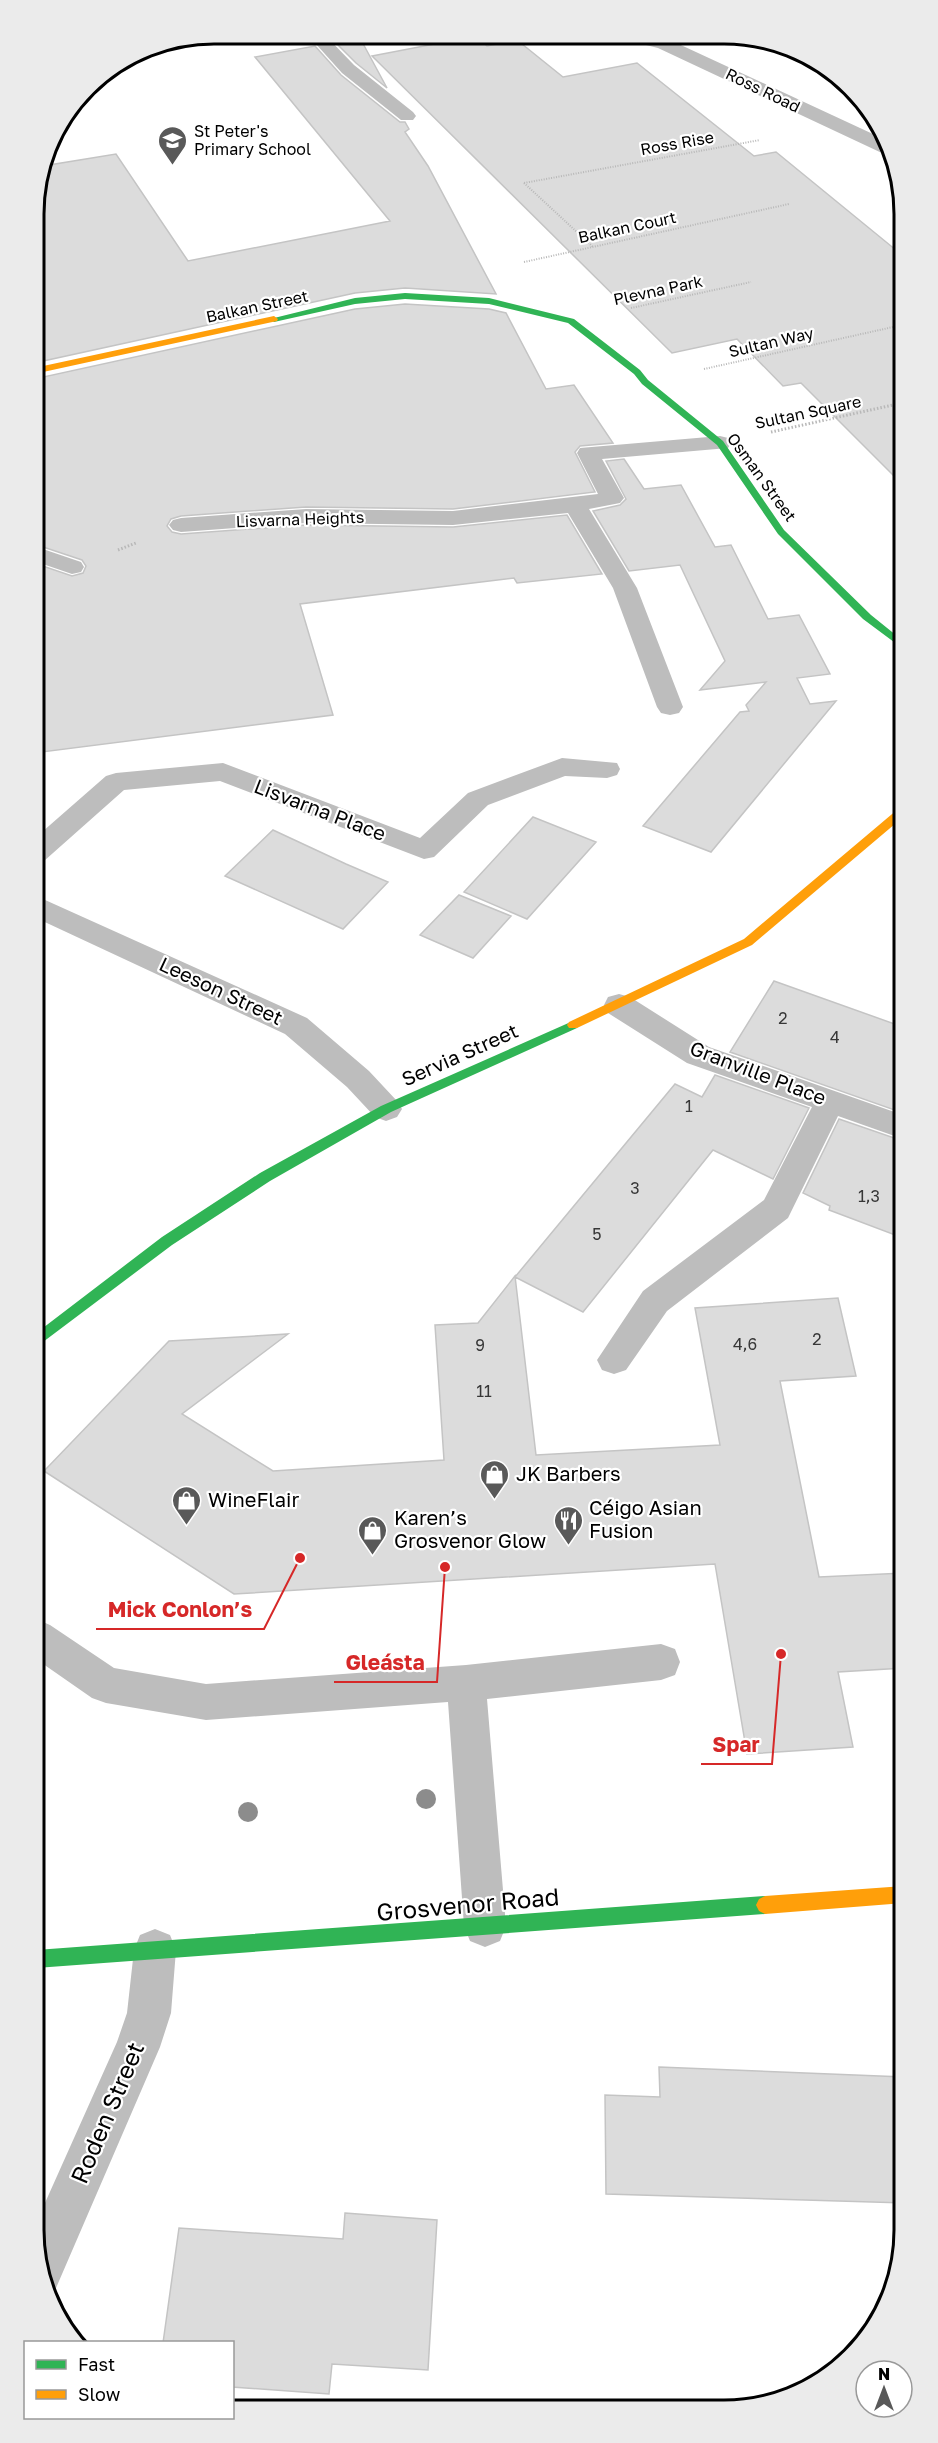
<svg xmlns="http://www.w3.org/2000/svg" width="938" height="2443" font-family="'Golos Text',sans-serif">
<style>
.building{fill:#dcdcdc;stroke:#c4c4c4;stroke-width:1.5}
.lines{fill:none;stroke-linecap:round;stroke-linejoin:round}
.path-far1{stroke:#b8b8b8;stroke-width:2;stroke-dasharray:1 1.5;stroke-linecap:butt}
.path{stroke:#b8b8b8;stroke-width:3;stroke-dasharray:1.5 2;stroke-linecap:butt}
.lane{fill:#bdbdbd;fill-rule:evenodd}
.street{fill:#bdbdbd;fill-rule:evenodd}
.fast{fill:#30b455;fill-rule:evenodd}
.slow{fill:#ff9f0a;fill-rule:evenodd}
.tree{fill:#8c8c8c}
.labels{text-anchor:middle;stroke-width:4.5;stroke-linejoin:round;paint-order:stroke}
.far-street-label{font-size:16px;fill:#000;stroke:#fff}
.far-poi-label{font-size:16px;fill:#000;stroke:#fff;text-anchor:start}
.number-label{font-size:16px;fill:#373737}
.street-label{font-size:20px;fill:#000;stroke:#fff}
.poi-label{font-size:20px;fill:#000;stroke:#fff;text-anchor:start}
.near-street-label{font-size:24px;fill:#000;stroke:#fff}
.rim{fill:none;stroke:#000;stroke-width:3}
.leader{fill:none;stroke:#d62828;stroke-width:2}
.callout-dot{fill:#d62828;stroke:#fff;stroke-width:2}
.callout-label{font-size:21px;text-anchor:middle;font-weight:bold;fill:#d62828;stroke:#fff;stroke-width:4.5;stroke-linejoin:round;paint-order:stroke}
</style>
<rect width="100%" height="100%" fill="#fff"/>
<path class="building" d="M 476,36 L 487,46 L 517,40 L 563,77 L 637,63 L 754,156 L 776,152 L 902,255 L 902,484 L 801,383 L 783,386 L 737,339 L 672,353 L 372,56 Z
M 360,38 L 387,88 L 356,63 L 335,42 Z
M 315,46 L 341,75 L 400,122 L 405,122 L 409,129 L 405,132 L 428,166 L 496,294 L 405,288 L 355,293 L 34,363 L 33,202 L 43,166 L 116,154 L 188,261 L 390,221 L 255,57 Z
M 405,304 L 489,309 L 506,313 L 546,389 L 574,385 L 613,443 L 580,446 L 575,452 L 595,492 L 453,509 L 306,507 L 181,516 L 171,519 L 167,526 L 172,532 L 181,534 L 306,525 L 453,527 L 567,515 L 602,574 L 517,583 L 514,578 L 300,604 L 333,715 L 34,753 L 34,563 L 72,576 L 83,573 L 86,566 L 82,560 L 34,544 L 34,379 L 355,309 Z
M 624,459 L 644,489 L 681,485 L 715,547 L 731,545 L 768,619 L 799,615 L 830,674 L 797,678 L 810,704 L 836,701 L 711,852 L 643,826 L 740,712 L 749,711 L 746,705 L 766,682 L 700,690 L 725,661 L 680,565 L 629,571 L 593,511 L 620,505 L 626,499 L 606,461 Z
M 533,817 L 596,842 L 527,919 L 464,892 Z
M 273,830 L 346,864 L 388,882 L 343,929 L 225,876 Z
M 459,895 L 511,916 L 473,958 L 420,935 Z
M 774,981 L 903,1027 L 903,1113 L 730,1052 Z
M 715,1075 L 809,1108 L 773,1179 L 713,1150 L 583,1312 L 515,1277 L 675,1084 L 702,1097 Z
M 839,1119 L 903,1141 L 903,1238 L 829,1210 L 830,1206 L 803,1193 Z
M 515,1276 L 536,1455 L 720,1445 L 695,1308 L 838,1298 L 856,1376 L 780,1381 L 819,1577 L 904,1573 L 904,1668 L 838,1672 L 853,1747 L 747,1754 L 715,1564 L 234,1594 L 44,1471 L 169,1341 L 288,1334 L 182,1414 L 273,1471 L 444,1460 L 435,1325 L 478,1323 Z
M 659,2067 L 904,2077 L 905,2203 L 606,2194 L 605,2095 L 660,2097 Z
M 345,2213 L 437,2220 L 428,2370 L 332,2364 L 329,2394 L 232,2387 L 232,2343 L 163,2343 L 179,2228 L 343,2239 Z"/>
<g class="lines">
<path class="path-far1" d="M 524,183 L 760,140
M 524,183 L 593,247
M 524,262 L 789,204
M 631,308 L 751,282
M 704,369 L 902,325"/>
<path class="path" d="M 771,432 L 902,403
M 118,550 L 136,543"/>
<path class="lane" d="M 36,1619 L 50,1625 L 114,1668 L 206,1684 L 466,1665 L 661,1644 L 675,1649 L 680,1662 L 675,1675 L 661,1680 L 487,1699 L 506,1926 L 500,1941 L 485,1947 L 470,1941 L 464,1926 L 448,1702 L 206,1720 L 106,1703 L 92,1698 L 36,1659 Z"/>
<path class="street" d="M 307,34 L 324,34 L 354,65 L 413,112 L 416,116 L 413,120 L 401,120 L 342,73 Z
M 623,36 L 652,36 L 670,40 L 888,141 L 893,155 L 884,154 L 658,48 L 626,40 Z
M 720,436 L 728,438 L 731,443 L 728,448 L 602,459 L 624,498 L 620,503 L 589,509 L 637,588 L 683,707 L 679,713 L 670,715 L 661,713 L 657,707 L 613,588 L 568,513 L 453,525 L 306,523 L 181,532 L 173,530 L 169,525 L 173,520 L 181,518 L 306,509 L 453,511 L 598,494 L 577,453 L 580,448 Z
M 34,546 L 81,562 L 84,567 L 81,572 L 72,574 L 34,561 Z
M 562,758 L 617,763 L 620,769 L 617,775 L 607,778 L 565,776 L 488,805 L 434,857 L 424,859 L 220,781 L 124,790 L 44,861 L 34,863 L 34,839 L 106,776 L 116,773 L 223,763 L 420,838 L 468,793 Z
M 34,895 L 307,1018 L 369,1071 L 397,1101 L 402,1109 L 397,1117 L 386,1121 L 375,1117 L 347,1087 L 285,1034 L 34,917 Z
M 619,994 L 630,997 L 709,1047 L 903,1115 L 903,1139 L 838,1116 L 788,1218 L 667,1311 L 626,1370 L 614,1374 L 602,1370 L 597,1360 L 643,1291 L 764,1200 L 812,1107 L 687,1063 L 608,1013 L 604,1005 L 608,997 Z
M 155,1929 L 170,1935 L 176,1950 L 171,2013 L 160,2047 L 56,2288 L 47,2291 L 37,2265 L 36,2223 L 117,2042 L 127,2013 L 134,1950 L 140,1935 Z"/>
<path class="fast" d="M 405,293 L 489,298 L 574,319 L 640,370 L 648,380 L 723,441 L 784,530 L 871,615 L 902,640 L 902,648 L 863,619 L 778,534 L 717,445 L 642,384 L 634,374 L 568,323 L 489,304 L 405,299 L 355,304 L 274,322 L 270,319 L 355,298 Z
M 573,1021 L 579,1025 L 577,1028 L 391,1112 L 270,1181 L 172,1245 L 35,1348 L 35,1334 L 162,1237 L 260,1173 L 381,1106 Z
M 765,1896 L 771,1899 L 774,1905 L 771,1911 L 765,1914 L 36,1968 L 36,1950 Z"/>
<path class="slow" d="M 274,316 L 278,319 L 277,321 L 34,374 L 34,368 Z
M 902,808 L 902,818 L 752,945 L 577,1028 L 569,1028 L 567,1025 L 569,1022 L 744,939 L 898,809 Z
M 904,1886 L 904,1903 L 765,1914 L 759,1911 L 756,1905 L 759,1899 L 765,1896 Z"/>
</g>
<g class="tree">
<circle cx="426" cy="1799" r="10"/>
<circle cx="248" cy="1812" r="10"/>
</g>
<defs>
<symbol id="school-pin" viewBox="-11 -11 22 30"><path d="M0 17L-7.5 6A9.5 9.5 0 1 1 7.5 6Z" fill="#595959" stroke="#fff"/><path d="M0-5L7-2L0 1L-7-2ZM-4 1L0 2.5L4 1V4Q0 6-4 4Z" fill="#fff"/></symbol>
<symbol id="shop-pin" viewBox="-11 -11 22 30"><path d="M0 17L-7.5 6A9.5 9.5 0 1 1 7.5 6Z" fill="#595959" stroke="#fff"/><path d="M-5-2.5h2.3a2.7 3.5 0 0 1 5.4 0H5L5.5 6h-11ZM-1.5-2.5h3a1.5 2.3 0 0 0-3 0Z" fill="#fff"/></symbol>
<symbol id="restaurant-pin" viewBox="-11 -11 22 30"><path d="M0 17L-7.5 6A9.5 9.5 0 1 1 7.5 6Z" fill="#595959" stroke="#fff"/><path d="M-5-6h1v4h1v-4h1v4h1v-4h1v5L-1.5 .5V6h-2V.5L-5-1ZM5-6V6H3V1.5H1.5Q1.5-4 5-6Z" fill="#fff"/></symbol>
</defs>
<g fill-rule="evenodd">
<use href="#school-pin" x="156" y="124" width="33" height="45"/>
<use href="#shop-pin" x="478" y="1458" width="33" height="45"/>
<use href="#shop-pin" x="170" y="1484" width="33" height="45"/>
<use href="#restaurant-pin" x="552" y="1504" width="33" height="45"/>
<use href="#shop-pin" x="356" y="1514" width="33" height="45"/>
</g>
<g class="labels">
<g class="far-street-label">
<text transform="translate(763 90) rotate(26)" y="6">Ross Road</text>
<text transform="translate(677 143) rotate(-10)" y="6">Ross Rise</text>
<text transform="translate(627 227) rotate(-12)" y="6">Balkan Court</text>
<text transform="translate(658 290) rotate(-12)" y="6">Plevna Park</text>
<text transform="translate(257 306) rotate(-12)" y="6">Balkan Street</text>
<text transform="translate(771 342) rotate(-13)" y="6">Sultan Way</text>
<text transform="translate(808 412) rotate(-12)" y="6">Sultan Square</text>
<text transform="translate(762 477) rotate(54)" y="6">Osman Street</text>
<text transform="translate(300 519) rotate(-2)" y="6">Lisvarna Heights</text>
</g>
<g class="far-poi-label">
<text x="194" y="137">St Peter's<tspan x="194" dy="18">Primary School</tspan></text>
</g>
<g class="number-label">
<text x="783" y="1024">2</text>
<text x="835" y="1043">4</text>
<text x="689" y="1112">1</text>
<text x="635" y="1194">3</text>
<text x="869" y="1202">1,3</text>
<text x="597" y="1240">5</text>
<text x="817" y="1345">2</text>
<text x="745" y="1350">4,6</text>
<text x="480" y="1351">9</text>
<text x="484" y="1397">11</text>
</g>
<g class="street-label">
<text transform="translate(320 810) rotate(21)" y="7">Lisvarna Place</text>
<text transform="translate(221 991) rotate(25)" y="7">Leeson Street</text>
<text transform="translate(460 1055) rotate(-24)" y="7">Servia Street</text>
<text transform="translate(758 1073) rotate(21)" y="7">Granville Place</text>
</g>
<g class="poi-label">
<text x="516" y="1481">JK Barbers</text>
<text x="208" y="1507">WineFlair</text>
<text x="589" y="1515">Céigo Asian<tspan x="589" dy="23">Fusion</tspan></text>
<text x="394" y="1525">Karen’s<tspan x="394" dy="23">Grosvenor Glow</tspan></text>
</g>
<g class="near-street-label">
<text transform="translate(468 1905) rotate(-5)" y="8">Grosvenor Road</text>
<text transform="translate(108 2113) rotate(-67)" y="8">Roden Street</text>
</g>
</g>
<path d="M0 0H938V2443H0ZM214 44H724A170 170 0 0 1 894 214V2230A170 170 0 0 1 724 2400H214A170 170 0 0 1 44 2230V214A170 170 0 0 1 214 44Z" fill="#ebebeb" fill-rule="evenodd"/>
<path class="rim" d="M214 44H724A170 170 0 0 1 894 214V2230A170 170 0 0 1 724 2400H214A170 170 0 0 1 44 2230V214A170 170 0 0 1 214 44Z"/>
<path class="leader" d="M300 1558L264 1629H96M445 1567L437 1682H334M781 1654L772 1764H701"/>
<g class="callout-dot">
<circle cx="300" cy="1558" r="6"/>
<circle cx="445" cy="1567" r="6"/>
<circle cx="781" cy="1654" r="6"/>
</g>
<g class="callout-label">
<text x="180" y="1617">Mick Conlon’s</text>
<text x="385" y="1670">Gleásta</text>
<text x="736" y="1752">Spar</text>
</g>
<rect x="24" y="2341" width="210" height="78" fill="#ffffff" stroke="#999999" stroke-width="1.5"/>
<rect x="36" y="2360" width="30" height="9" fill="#30b455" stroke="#999999" stroke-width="1.5"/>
<text x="78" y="2371" font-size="18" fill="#000000">Fast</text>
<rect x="36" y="2390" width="30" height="9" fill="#ff9f0a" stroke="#999999" stroke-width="1.5"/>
<text x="78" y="2401" font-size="18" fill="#000000">Slow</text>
<g transform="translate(884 2389)"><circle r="28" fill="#ffffff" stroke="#999999" stroke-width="1.5"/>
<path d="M0-4.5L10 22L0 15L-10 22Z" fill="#595959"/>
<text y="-9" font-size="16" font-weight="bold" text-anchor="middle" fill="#000000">N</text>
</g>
</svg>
